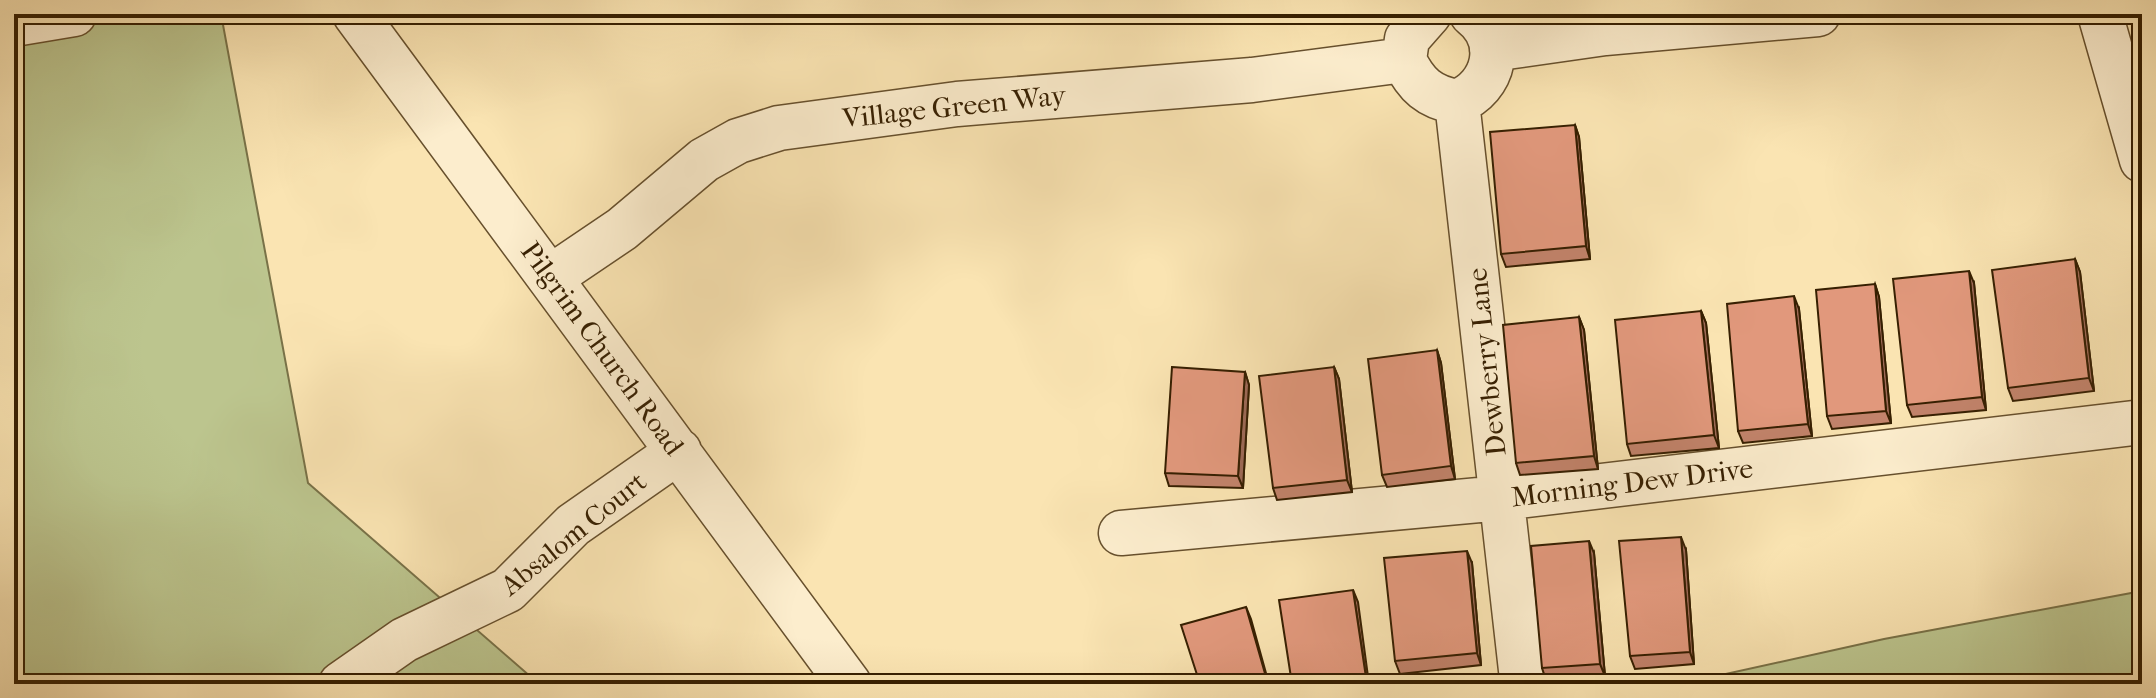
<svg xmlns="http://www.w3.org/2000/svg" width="2156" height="698" font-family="'IM FELL French Canon',serif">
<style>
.green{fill:#bcc58e;stroke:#797248;stroke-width:2}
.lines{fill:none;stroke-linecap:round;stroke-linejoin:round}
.minor-casing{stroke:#67502d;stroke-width:47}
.minor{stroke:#fcedcd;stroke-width:44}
.wall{fill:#c2836b;stroke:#361f01;stroke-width:2}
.shaded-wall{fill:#9e6a57;stroke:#361f01;stroke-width:2}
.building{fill:#e1987c;stroke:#361f01;stroke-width:2}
.labels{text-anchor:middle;stroke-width:6;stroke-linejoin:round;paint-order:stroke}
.street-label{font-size:28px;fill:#361f01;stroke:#fcedcd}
</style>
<rect width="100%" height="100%" fill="#fae4b2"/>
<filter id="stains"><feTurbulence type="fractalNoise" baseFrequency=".0025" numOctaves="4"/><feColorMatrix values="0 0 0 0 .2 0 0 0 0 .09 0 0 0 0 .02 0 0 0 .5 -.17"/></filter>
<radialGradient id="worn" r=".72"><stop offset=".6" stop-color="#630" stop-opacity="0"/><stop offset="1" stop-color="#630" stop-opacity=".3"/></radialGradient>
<path class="green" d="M 14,14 L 221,14 L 308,483 L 539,684 L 14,684 Z
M 2142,591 L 2142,684 L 1480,684 L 1703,679 L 1884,639 Z"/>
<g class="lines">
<defs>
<path id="minor" d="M 355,14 L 849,684
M 1429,14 L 1407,39 L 1404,60 C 1416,85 1429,97 1457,102 C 1495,87 1506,40 1472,14
M 2100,14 L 2142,160
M 14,24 L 74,14
M 1492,49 L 1605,33 L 1818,14
M 1457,102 L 1521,670
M 551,277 L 622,229 L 704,160 L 738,141 L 779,128 L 957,104 L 1252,80 L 1404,60
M 1121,533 L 1501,498 L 2142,422
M 341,684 L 404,640 L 508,590 L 573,525 L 679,451"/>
</defs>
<use href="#minor" class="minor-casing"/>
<use href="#minor" class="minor"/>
</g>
<path class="wall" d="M 1575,125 L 1579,137 L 1590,259 L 1506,267 L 1501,254 Z
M 2075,259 L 2080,272 L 2094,391 L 2013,401 L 2008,388 Z
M 1974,283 L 1986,410 L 1912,417 L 1907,405 Z
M 1875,284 L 1879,297 L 1891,423 L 1832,429 L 1827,416 Z
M 1799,309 L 1812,436 L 1743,443 L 1738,431 Z
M 1701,311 L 1706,323 L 1719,448 L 1631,456 L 1627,444 Z
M 1579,317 L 1584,330 L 1598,469 L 1520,475 L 1516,463 Z
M 1437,350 L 1441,363 L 1455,479 L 1387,487 L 1382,475 Z
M 1334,367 L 1339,379 L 1352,492 L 1277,500 L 1273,488 Z
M 1245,372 L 1249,385 L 1243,488 L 1169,486 L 1165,473 Z
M 1686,550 L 1694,664 L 1635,669 L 1630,656 Z
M 1594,553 L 1605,676 L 1546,680 L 1542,668 Z
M 1472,563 L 1481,665 L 1400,674 L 1395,661 Z"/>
<path class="shaded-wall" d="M 1575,125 L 1579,137 L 1590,259 L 1586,246 Z
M 2075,259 L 2080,272 L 2094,391 L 2089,378 Z
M 1969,271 L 1974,283 L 1986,410 L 1982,397 Z
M 1875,284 L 1879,297 L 1891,423 L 1886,411 Z
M 1794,296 L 1799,309 L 1812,436 L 1808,424 Z
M 1701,311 L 1706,323 L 1719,448 L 1714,435 Z
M 1579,317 L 1584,330 L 1598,469 L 1594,456 Z
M 1437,350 L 1441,363 L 1455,479 L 1451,466 Z
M 1334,367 L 1339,379 L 1352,492 L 1347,480 Z
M 1245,372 L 1249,385 L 1243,488 L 1238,476 Z
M 1681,537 L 1686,550 L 1694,664 L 1690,652 Z
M 1589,541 L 1594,553 L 1605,676 L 1600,664 Z
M 1467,551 L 1472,563 L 1481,665 L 1477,653 Z
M 1353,590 L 1358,602 L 1369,684 L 1367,684 Z
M 1246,607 L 1251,619 L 1269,684 L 1268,684 Z"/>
<path class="building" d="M 1575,125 L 1586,246 L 1501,254 L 1490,132 Z
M 2075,259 L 2089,378 L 2008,388 L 1992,270 Z
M 1969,271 L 1982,397 L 1907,405 L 1893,279 Z
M 1875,284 L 1886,411 L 1827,416 L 1816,290 Z
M 1794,296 L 1808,424 L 1738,431 L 1727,304 Z
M 1701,311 L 1714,435 L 1627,444 L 1615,320 Z
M 1579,317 L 1594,456 L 1516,463 L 1503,325 Z
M 1437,350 L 1451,466 L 1382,475 L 1368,359 Z
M 1172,367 L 1245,372 L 1238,476 L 1165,473 Z
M 1334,367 L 1347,480 L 1273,488 L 1259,376 Z
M 1681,537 L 1690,652 L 1630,656 L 1619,541 Z
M 1589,541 L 1600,664 L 1542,668 L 1531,546 Z
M 1467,551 L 1477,653 L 1395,661 L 1384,558 Z
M 1353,590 L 1367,684 L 1292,684 L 1279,600 Z
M 1246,607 L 1268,684 L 1200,684 L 1181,625 Z"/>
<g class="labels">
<g class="street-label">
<text transform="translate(954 106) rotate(-6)" y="10">Village Green Way</text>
<text transform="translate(603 348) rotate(54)" y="10">Pilgrim Church Road</text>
<text transform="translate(1486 362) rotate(-96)" y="10">Dewberry Lane</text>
<text transform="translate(1632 482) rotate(-7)" y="10">Morning Dew Drive</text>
<text transform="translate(573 533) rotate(-39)" y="10">Absalom Court</text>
</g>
</g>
<rect width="2156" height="698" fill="none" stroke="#fae4b2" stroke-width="48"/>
<rect x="16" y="16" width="2124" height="666" fill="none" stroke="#361f01" stroke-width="4"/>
<rect x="24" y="24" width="2108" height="650" fill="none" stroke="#361f01" stroke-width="2"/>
<rect width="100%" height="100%" filter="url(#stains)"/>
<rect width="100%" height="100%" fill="url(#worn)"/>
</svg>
